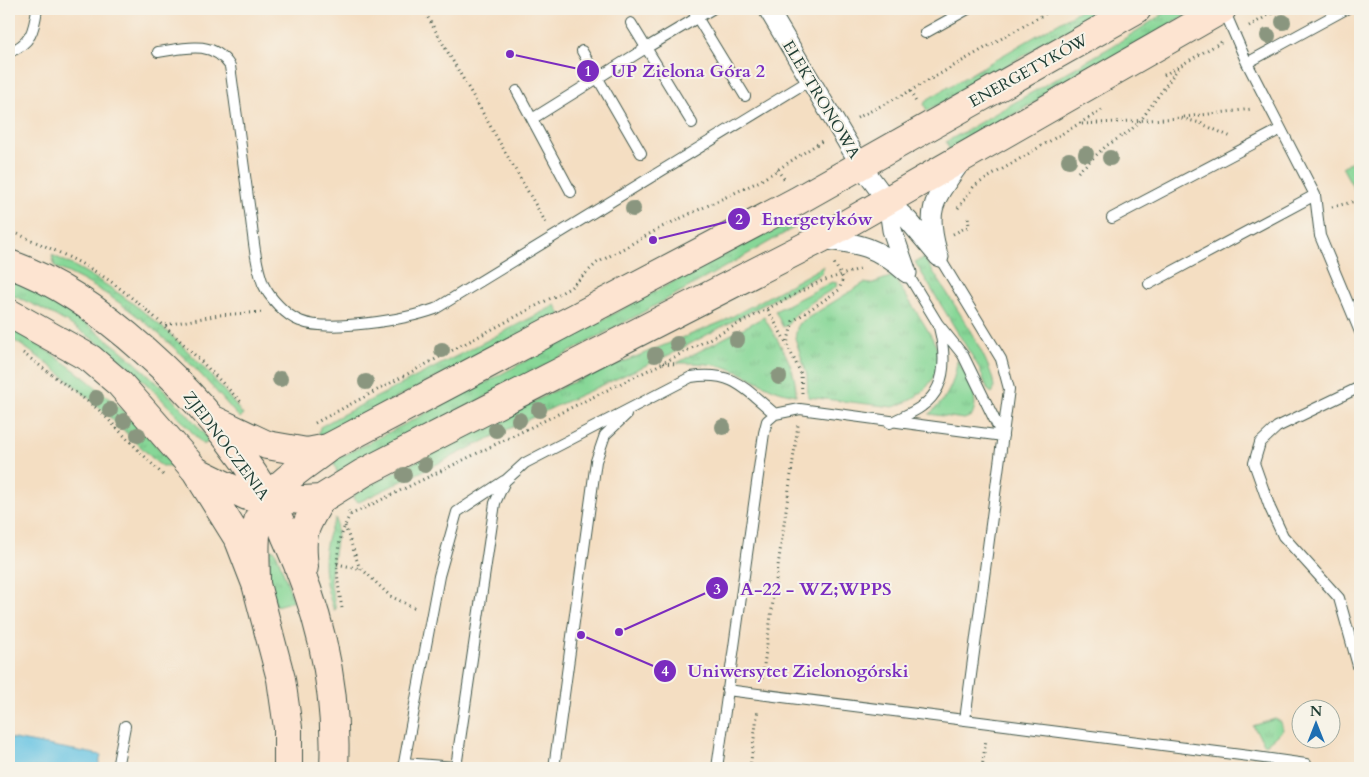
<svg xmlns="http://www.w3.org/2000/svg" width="1369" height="777" font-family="Cardo,serif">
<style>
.grass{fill:url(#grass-tufts);stroke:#538a66}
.water{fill:#65c3e3;stroke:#42808c}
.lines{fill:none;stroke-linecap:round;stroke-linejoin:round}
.service-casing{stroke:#3f5549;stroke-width:12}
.minor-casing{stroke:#3f5549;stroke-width:21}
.secondary-casing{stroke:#3f5549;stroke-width:30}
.path{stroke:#3f5549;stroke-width:3;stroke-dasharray:1 4;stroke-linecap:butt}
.service{stroke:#fff;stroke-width:10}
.minor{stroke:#fff;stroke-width:19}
.secondary{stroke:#fde4d1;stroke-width:28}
.tree{fill:#8a967f}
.labels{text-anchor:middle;stroke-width:4;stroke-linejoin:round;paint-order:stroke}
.street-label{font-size:16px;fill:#1f3d34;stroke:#f7f3e8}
.leader{fill:none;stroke:#7b2cbf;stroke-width:2}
.callout-dot{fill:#7b2cbf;stroke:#f7f3e8;stroke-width:2}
.mark-label{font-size:15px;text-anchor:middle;font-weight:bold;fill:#fff}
.callout-label{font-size:18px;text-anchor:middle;font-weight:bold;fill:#7b2cbf;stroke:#f7f3e8;stroke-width:4;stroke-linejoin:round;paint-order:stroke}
</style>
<defs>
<pattern id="grass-tufts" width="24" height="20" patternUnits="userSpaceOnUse" patternTransform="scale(1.25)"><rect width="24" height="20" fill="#87d797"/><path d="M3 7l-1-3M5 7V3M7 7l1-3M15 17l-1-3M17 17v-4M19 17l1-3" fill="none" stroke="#74b983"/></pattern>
</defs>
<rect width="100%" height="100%" fill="#f7f3e8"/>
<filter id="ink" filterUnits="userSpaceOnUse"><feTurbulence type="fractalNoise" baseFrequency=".02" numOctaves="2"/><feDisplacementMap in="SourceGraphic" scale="10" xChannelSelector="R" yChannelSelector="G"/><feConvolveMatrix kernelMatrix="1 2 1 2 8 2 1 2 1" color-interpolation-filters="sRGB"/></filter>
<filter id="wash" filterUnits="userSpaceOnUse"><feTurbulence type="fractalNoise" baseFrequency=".0096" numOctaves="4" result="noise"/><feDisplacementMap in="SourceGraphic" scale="20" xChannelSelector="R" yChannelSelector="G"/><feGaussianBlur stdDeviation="1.12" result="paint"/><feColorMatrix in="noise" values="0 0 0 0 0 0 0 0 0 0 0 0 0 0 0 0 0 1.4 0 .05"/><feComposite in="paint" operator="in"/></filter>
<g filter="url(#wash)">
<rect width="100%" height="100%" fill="#f4dec2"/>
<path class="grass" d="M 1082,9 L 1105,9 L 927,111 L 924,104 L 928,99 Z
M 1171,9 L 1197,9 L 950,151 L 946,142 L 1116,44 Z
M 1360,156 L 1360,195 L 1358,196 L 1342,167 Z
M 794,217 L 799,225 C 647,312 493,394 338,474 L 333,461 L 477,387 Z
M 52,255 C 128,290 194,349 243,415 L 240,418 L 235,413 C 184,353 128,298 55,267 Z
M 924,258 C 936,276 1006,378 992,393 L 988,390 L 978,366 L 915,262 Z
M 824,266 L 821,274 L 671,354 L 554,407 L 359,502 L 353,499 L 354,495 L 372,484 L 566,385 L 724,321 Z
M 893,276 C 903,292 932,333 937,349 C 944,379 918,400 893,407 L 808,397 L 807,375 L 795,338 L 798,324 L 864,283 L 870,284 Z
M 9,277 C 89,319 153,370 210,441 L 203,445 C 145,377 94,328 9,294 Z
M 832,282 L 837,283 L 836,287 C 824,295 792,312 788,325 L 783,327 L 775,311 Z
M 556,305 L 561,315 L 318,437 L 320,427 L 336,418 Z
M 764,317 C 778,343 796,363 796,395 C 768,391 756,378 731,369 C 714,363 695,363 677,363 Z
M 9,327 C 73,364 127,408 173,466 L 162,466 L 156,462 C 111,417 63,371 9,337 Z
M 957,360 C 967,376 981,397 972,416 L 964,419 L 929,414 C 947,400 955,382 957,360 Z
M 336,518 L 337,534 L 330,581 L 336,609 L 334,610 C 322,579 319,548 336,518 Z
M 270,549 L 274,550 L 277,555 L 294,601 L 276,606 L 269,579 Z
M 1275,719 L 1281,722 L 1283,730 L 1265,745 L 1253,726 Z"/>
<path class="water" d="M 9,738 L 101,755 L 98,768 L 9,768 Z"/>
</g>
<g filter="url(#ink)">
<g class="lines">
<defs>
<path id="service" d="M 692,9 L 745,96
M 631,23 L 692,123
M 925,33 L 968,9
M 582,51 L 641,153
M 9,52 C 31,44 34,30 37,9
M 158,52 C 185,48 212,39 230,66 C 236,112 243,159 249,205 C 253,231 254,259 263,284 C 269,297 286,316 300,321 C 328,333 407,319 435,309 L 810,80
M 1247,63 L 1346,9
M 517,91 L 571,192
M 532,119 L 646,48 L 712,9
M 1315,195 L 1320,236 L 1360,332
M 1112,218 L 1281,129
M 939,257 L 1001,359 L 1009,389 L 965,720
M 907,273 L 938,324 L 963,355 L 1002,435
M 1149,284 L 1315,195 L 1247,63 L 1224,10
M 1360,387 L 1277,427 L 1260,443 L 1254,463 L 1270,508 L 1283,536 L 1339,598 L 1360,673
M 890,423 C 901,417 913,413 922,406 C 948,388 946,355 939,327
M 727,690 L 1249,756 L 1306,764 L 1307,768
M 456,767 L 404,763 L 439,576 L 457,512 L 504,481
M 117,768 L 125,726
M 461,768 L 456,767 L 495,503 L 505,481 L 525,463 L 691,377 C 734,371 744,388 775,414 L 800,409 L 1003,436
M 554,768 L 596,461 L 605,435 L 626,415
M 717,768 L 764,433 L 767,421 L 775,414"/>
<path id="minor" d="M 768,9 L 860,164 L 888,202 L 908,220 L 939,257
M 888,202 L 892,230 L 907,273
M 820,239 C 860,244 875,245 907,273
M 937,251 C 925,207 935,199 960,163"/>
<path id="secondary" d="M 9,264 C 60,282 105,315 145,351 C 192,393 237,445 269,499 C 276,511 281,524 286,537 C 319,609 338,688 334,768
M 9,313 L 91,359 L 120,384 L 196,471 L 239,540 L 256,584 L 281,679 L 288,728 L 288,768
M 214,420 L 267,445 L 307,452 L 328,448
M 196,471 L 247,496 L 303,500 L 321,499 L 363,473 L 820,239 L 1222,9
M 304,567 C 300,532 304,528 321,499
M 256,584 C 256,566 254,544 257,526 C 263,489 300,470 328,448 L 797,201 L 1137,9"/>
</defs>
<use href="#service" class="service-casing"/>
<use href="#minor" class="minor-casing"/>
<use href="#secondary" class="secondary-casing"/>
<path class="path" d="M 423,9 L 546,223
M 1249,26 L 1280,9
M 1164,75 L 1221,42
M 910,91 L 1053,9
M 1184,117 L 1252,109
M 857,118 L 910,91 L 917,104
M 1082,124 L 1181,118 L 1200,123 L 1231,137
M 777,170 L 785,180
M 1078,172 L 1106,146 L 1130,131 L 1141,120 L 1179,67
M 1332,207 L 1360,200
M 958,208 L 974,186 L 1102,110
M 9,230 C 44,246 83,261 114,284 C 161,319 201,361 242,403
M 953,234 L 969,226 L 968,216
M 768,310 L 787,344
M 166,325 L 219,315 L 263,312
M 23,353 L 99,410 L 163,475
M 663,363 L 677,364
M 802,393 L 801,374 L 787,344 L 793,321 L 839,290 L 843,278 L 834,263
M 315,423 L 570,288 L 597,263 L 662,227 L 760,181 L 822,141
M 348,511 L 350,515 L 661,364 L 819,282 L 863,268
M 345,526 L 360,569
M 337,564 L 362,569 L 390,596 L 417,609
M 342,608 C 336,576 333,546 350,515
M 762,679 L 798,425
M 750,768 L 758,709
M 982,768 L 986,739"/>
<use href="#service" class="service"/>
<use href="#minor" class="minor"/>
<use href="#secondary" class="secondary"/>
</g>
<g class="tree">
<circle cx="1283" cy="22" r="8"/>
<circle cx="1268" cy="36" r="8"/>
<circle cx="1086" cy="154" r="8"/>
<circle cx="1110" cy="158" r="8"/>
<circle cx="1069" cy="160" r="8"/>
<circle cx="633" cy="209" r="8"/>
<circle cx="737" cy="340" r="8"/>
<circle cx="677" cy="344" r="8"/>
<circle cx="442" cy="350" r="8"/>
<circle cx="655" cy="355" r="8"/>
<circle cx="779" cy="377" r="8"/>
<circle cx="280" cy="379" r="8"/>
<circle cx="366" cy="382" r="8"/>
<circle cx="96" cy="398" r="8"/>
<circle cx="110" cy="410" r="8"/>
<circle cx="539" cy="410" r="8"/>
<circle cx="519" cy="420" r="8"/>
<circle cx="124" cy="421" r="8"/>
<circle cx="723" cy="427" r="8"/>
<circle cx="496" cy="430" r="8"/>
<circle cx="138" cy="435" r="8"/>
<circle cx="425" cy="465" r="8"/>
<circle cx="404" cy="475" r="8"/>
</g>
</g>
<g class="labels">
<g class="street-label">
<text transform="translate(1028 70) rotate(-29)" y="6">ENERGETYKÓW</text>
<text transform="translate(822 99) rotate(59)" y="6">ELEKTRONOWA</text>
<text transform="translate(227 445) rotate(53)" y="6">ZJEDNOCZENIA</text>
</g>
</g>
<path class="leader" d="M510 54L588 71M653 240L739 219M619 632L717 588M581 635L665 671"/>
<g class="callout-dot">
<circle cx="510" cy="54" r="5"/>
<circle cx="653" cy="240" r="5"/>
<circle cx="619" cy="632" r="5"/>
<circle cx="581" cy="635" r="5"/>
<circle cx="588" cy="71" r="12"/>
<circle cx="739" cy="219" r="12"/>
<circle cx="717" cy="588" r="12"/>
<circle cx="665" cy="671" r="12"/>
</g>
<g class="mark-label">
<text x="588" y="76">1</text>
<text x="739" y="224">2</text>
<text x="717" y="594">3</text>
<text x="665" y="676">4</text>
</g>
<g class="callout-label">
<text x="688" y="77">UP Zielona Góra 2</text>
<text x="817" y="225">Energetyków</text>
<text x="816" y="595">A-22 - WZ;WPPS</text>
<text x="798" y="677">Uniwersytet Zielonogórski</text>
</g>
<rect width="1369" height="777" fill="none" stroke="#f7f3e8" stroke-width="30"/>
<g transform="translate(1316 724)"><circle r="24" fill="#f7f3e8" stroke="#a1aaa0"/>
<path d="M0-4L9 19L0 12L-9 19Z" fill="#1f6fb2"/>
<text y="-8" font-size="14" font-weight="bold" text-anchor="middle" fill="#1f3d34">N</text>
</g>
</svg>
